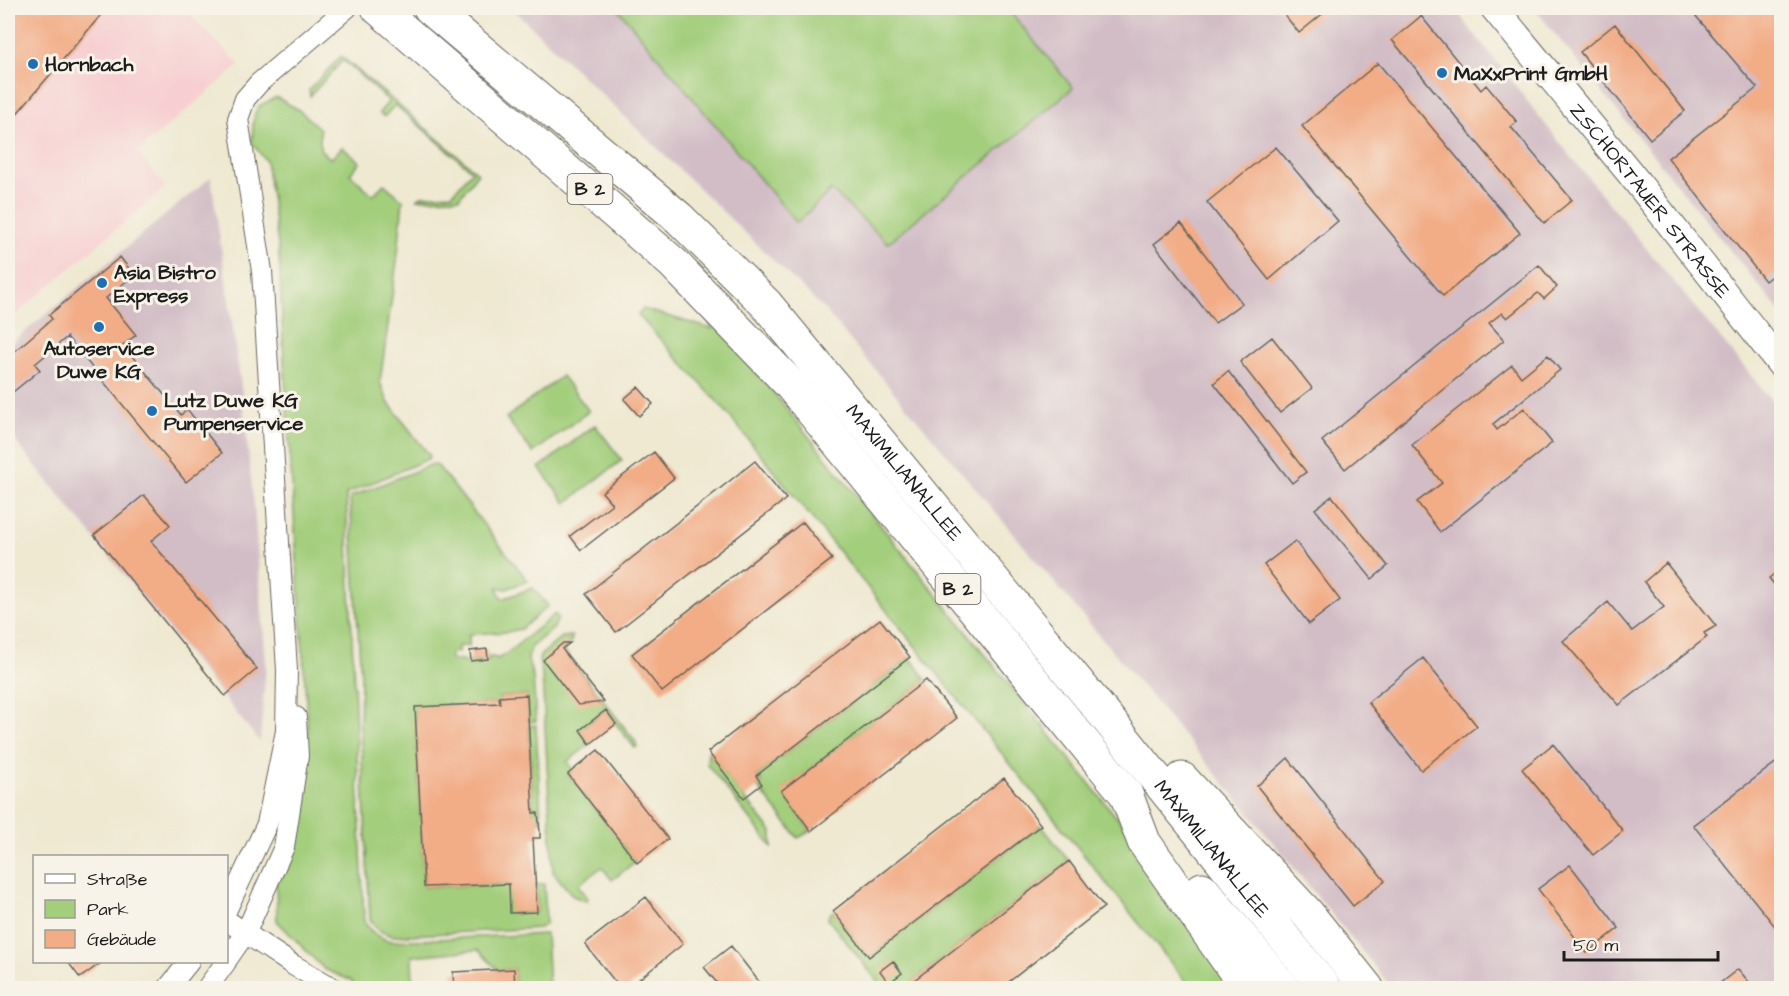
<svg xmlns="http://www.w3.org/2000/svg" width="1789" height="996" font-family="'Architects Daughter',sans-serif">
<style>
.built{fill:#f7cfd2}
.industrial{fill:#d2bdc6}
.green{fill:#a3ce7b;stroke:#60754c;stroke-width:1.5}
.building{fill:#f2ac86}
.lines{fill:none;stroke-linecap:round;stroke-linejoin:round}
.street-casing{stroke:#66645c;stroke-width:22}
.secondary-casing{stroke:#66645c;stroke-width:29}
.highway-casing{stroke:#66645c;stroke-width:35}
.street{stroke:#fff;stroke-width:20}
.secondary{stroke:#fff;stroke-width:27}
.highway{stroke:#fff;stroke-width:33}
.poi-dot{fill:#1f6fb2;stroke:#f7f3e8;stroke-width:2}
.labels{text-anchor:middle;stroke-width:6;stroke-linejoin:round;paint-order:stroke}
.shield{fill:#f7f3e8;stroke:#5e5c59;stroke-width:1.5}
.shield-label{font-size:18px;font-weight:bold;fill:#1c1c1c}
.poi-label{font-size:20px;font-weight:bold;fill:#1c1c1c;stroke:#f7f3e8;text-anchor:start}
.street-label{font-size:20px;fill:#1c1c1c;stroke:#f7f3e8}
</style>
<rect width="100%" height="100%" fill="#f7f3e8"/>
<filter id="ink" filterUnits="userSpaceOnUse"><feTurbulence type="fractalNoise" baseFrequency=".0167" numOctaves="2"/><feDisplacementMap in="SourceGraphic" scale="12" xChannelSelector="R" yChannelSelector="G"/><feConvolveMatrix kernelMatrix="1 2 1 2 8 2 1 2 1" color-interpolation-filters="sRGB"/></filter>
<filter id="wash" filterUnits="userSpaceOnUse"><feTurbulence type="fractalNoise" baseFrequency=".008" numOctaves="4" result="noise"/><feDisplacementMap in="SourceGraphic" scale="24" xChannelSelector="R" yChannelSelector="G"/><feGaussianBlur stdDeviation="1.35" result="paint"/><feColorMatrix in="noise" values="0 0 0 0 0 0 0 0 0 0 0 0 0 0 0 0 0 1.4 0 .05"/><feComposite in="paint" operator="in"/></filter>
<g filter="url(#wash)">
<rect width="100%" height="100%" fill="#efe9d2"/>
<path class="built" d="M 8,8 L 183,8 L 240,65 L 137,152 L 166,187 L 8,321 Z"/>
<path class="industrial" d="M 512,8 L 1454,8 L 1571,157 L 1781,412 L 1781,988 L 1392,988 L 1239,801 L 824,309 Z
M 1534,8 L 1781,8 L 1781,313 Z
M 211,177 L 241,385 L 254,507 L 266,663 L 260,742 L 8,432 L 8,346 Z"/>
<path class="green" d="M 617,8 L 1007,8 L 1073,88 L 888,243 L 831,190 L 797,223 Z
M 341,56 L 478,173 L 459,198 L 417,199 L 421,196 L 452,194 L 472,171 L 395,105 L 384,117 L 379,113 L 389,101 L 343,60 L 310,96 L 309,90 Z
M 276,97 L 299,110 L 320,129 L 320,149 L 331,159 L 342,147 L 360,162 L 350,174 L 373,195 L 384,184 L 403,200 L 398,253 L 380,382 L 388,402 L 430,456 L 428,459 L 346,494 L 364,921 C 371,933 378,938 391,941 L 546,934 L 549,988 L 515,988 L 514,969 L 498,970 L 478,950 L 412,956 L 413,988 L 359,988 L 352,984 L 352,981 L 324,969 L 277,921 L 276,879 L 295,837 L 308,731 L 284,361 L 279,252 L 266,161 L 252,143 L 253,124 L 255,113 L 259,106 Z
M 643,309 L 712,329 L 704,312 L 734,344 L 1127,830 L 1234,988 L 1191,988 L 723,408 L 638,315 Z
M 562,376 L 589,411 L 533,453 L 506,418 Z
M 595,425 L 622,460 L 566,503 L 539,468 Z
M 433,464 L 438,466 L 528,581 L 506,589 L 497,587 L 502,599 L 533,588 L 548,606 L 521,629 L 507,632 L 469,634 L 469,646 L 458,646 L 458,652 L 451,652 L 451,660 L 462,660 L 463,662 L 489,660 L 489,657 L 494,657 L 497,659 L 506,654 L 555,614 L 558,618 L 554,628 L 532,646 L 529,653 L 528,660 L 533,678 L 536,721 L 529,722 L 527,695 L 499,697 L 500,703 L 415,708 L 424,887 L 509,884 L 511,913 L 537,912 L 536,884 L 544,884 L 546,923 L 540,928 L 393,936 C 381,933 376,929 370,919 L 360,718 L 361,678 L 350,497 Z
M 572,636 L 571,642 L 563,649 L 635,741 L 637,746 L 635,748 L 605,710 L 580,730 L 590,744 L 567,762 L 573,770 L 568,774 L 636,861 L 612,880 L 602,867 L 578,885 L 588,898 L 586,901 L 573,896 L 553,872 L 542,673 L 539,661 L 540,656 L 562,637 Z
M 910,657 L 926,680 L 782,791 L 811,831 L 798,838 L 758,787 L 762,783 L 756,776 Z
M 536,725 L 541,821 L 539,821 L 533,813 L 529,726 Z
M 708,752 L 772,832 L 772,847 L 707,764 Z
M 1041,825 L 1069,861 L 904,988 L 893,988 L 890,985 L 883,988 L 828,919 L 829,915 L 833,911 L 869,957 Z"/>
<g id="blocks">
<path class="building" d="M 8,8 L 107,8 L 8,124 Z
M 1279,8 L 1323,8 L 1326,11 L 1299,33 Z
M 1689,8 L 1782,8 L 1782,268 L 1765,281 L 1668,158 L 1757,88 Z
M 1421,16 L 1481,90 L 1486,85 L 1517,122 L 1511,127 L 1572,200 L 1544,223 L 1392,40 Z
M 1615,24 L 1685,111 L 1650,139 L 1580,52 Z
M 1378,63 L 1520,233 L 1443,296 L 1302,126 Z
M 1276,147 L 1338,221 L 1269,280 L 1207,202 Z
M 1181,223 L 1242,303 L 1215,323 L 1154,244 Z
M 120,257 L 134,275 L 106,298 L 136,335 L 123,345 L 181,415 L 187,409 L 222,453 L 186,482 L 67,337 L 35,364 L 40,370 L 8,396 L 8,357 L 52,319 L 49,315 Z
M 1539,265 L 1557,287 L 1544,299 L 1538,293 L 1507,318 L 1502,313 L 1489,323 L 1504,340 L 1345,469 L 1322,441 Z
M 1272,337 L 1312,388 L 1280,413 L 1240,362 Z
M 1548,355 L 1560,370 L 1493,424 L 1497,430 L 1524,408 L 1552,443 L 1440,532 L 1417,502 L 1442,483 L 1412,445 L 1512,365 L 1521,377 Z
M 1228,371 L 1306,472 L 1292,483 L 1214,383 Z
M 638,387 L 653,404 L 639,416 L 624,399 Z
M 654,452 L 674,478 L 581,550 L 570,536 L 612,504 L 602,492 Z
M 755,461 L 786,499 L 616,632 L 586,594 Z
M 144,495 L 170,525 L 151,541 L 257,669 L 225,696 L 94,535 Z
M 1332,496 L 1388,566 L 1372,579 L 1315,509 Z
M 803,522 L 832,559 L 662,692 L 632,654 Z
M 1295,541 L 1340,600 L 1309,624 L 1264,565 Z
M 1666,563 L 1716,626 L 1704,633 L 1707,637 L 1619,705 L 1563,641 L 1608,602 L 1632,631 L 1664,607 L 1644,582 Z
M 1782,568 L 1782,594 L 1769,578 Z
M 880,619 L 910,657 L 756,776 L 762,784 L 744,798 L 708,752 Z
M 563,643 L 570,643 L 562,649 L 604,702 L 578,705 L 543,660 Z
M 487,649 L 488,659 L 471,661 L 470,651 Z
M 1423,658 L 1477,726 L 1421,770 L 1368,702 Z
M 926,680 L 957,718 L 811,831 L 781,791 Z
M 527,695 L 533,813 L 538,813 L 540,832 L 540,838 L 533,838 L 537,912 L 510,913 L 509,884 L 424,887 L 415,707 L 500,703 L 499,697 Z
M 606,710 L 616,724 L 590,744 L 580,730 Z
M 1553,744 L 1623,831 L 1593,855 L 1522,769 Z
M 598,750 L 668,839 L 637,863 L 568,774 Z
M 1288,758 L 1385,881 L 1353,906 L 1257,786 Z
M 1782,758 L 1782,935 L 1693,825 Z
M 1004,778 L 1041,825 L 869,957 L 833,911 Z
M 1069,861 L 1104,907 L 1001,988 L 904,988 Z
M 1570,865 L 1619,928 L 1587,953 L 1538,889 Z
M 646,897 L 683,944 L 628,988 L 620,988 L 585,944 Z
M 731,946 L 764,988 L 721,988 L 704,967 Z
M 893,961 L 902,973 L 889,983 L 880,971 Z
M 68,962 L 102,962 L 80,978 Z
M 514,969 L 515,988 L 454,988 L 453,972 Z
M 1738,969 L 1754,988 L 1714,988 Z"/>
</g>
</g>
<g filter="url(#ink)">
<use href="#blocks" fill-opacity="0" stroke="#66645c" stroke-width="1.5"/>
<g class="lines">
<defs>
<path id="street" d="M 226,911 L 267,824 L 286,731 L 287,670 L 262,271 L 238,119 L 245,99 L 259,83 L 347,8
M 226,920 L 293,965 L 333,988
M 226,961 L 246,932 L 284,847 L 298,756 L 296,717
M 168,988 L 189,962
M 207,988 L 226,962"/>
<g id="secondary">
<path id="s1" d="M 1494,8 L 1630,173 L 1782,366"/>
</g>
<g id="highway">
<path d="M 378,8 L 673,263 L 789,383 L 1126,794 L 1144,842 L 1247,988"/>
<path id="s2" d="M 430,8 L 679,218 L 766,304 L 1107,718 L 1325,988"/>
<path d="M 1182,779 L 1307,913 L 1367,988"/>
<path d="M 1202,889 L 1283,988"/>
</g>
</defs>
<use href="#street" class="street-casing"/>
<use href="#secondary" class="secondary-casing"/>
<use href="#highway" class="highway-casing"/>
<use href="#street" class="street"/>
<use href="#secondary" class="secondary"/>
<use href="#highway" class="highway"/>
</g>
</g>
<g class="poi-dot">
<circle cx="33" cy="64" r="6"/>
<circle cx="1442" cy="73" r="6"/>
<circle cx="102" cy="283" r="6"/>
<circle cx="99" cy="327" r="6"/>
<circle cx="152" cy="411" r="6"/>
</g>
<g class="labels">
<g class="shield">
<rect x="567.5" y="174" width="45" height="30" rx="4.5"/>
<rect x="935.5" y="574" width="45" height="30" rx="4.5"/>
</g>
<g class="shield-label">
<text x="590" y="195">B 2</text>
<text x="958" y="595">B 2</text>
</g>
<g class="poi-label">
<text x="45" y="71">Hornbach</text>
<text x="1454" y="80">MaXxPrint GmbH</text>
<text x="114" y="279">Asia Bistro<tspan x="114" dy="23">Express</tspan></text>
<text x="99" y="355" text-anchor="middle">Autoservice<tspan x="99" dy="23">Duwe KG</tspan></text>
<text x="164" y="407">Lutz Duwe KG<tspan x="164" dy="23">Pumpenservice</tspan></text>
</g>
<g class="street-label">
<text dy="7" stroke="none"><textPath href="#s1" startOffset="248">ZSCHORTAUER STRASSE</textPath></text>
<text dy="7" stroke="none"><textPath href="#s2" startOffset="666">MAXIMILIANALLEE</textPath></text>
<text dy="7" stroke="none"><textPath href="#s2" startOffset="1152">MAXIMILIANALLEE</textPath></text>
</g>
</g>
<rect width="1789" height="996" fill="none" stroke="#f7f3e8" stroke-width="30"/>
<rect x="33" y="855" width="195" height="108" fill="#f7f3e8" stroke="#9f9d96" stroke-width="1.5"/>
<rect x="45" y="874" width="30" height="9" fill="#ffffff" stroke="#9f9d96" stroke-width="1.5"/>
<text x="87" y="885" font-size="18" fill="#1c1c1c">Straße</text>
<rect x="45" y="900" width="30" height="18" fill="#a3ce7b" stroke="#9f9d96" stroke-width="1.5"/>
<text x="87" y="915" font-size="18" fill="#1c1c1c">Park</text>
<rect x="45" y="930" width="30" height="18" fill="#f2ac86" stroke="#9f9d96" stroke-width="1.5"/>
<text x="87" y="945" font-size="18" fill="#1c1c1c">Gebäude</text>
<path d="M1564 951v9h154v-9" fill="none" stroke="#1c1c1c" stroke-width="3"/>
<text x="1573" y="951" font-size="18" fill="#1c1c1c" stroke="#f7f3e8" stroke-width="4.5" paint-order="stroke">50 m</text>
</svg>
